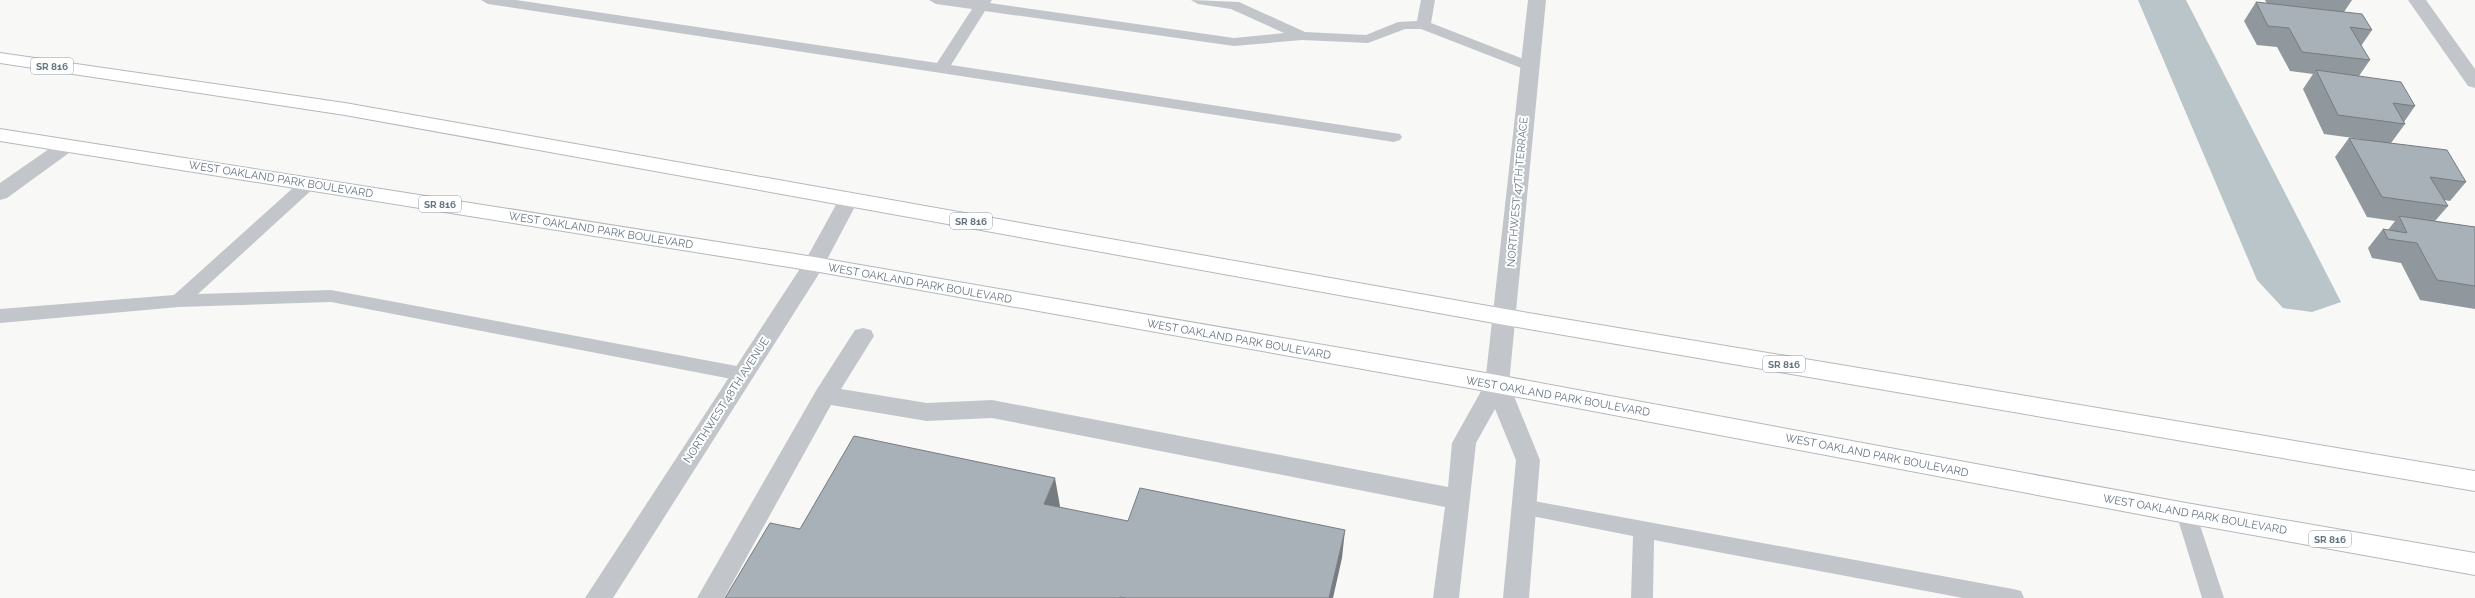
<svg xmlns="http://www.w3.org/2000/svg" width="2475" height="598" font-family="Raleway,sans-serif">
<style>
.water{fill:#b9c5c9}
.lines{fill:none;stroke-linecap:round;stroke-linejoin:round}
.primary-casing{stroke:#b3b8bc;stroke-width:2}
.service{fill:#c2c6ca;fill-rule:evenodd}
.minor{fill:#c2c6ca;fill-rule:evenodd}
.tertiary{fill:#c2c6ca;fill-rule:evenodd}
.primary{fill:#fff;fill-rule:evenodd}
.wall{fill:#90989d}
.shaded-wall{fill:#767c80}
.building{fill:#a8b1b7;stroke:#767c80}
.labels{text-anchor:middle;stroke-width:4;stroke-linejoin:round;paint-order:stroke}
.shield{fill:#fff;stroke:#929ea7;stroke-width:1}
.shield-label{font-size:10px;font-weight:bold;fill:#647481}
.street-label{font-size:11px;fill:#647481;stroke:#fff}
</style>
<rect width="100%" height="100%" fill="#f8f8f6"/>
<path class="water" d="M 2138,0 L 2186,0 L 2341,302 L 2312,312 L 2283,308 L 2257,280 Z"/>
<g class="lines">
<defs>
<path id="primary" d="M 0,53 L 345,103 L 1505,309 L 2475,471 L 2475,491 L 1505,325 L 345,115 L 0,63 Z
M 0,129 L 814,257 L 1497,375 L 2186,503 L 2475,553 L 2475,575 L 2186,523 L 1497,393 L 814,271 L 0,141 Z"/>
</defs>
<use href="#primary" class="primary-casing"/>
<path class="service" d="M 481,0 L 516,0 L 937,63 L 972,9 L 936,4 L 929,0 L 992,0 L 990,3 L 1234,38 L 1284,33 L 1231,9 L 1198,4 L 1191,0 L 1239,2 L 1305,32 L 1366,35 L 1398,22 L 1417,21 L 1421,0 L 1435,0 L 1431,23 L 1534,63 L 1536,66 L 1529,70 L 1524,69 L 1421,29 L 1405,29 L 1368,43 L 1302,40 L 1234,46 L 985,11 L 951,65 L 1400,134 L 1402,137 L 1400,140 L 1394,142 L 488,4 Z
M 309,178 L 315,179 L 317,183 L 315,187 L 198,294 L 331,290 L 742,367 L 749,369 L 751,374 L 749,379 L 742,381 L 331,302 L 179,307 L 0,323 L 0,309 L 174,295 L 303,179 Z
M 1523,499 L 2013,589 L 2021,591 L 2024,598 L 1963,598 L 1654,540 L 1653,598 L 1631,598 L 1633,536 L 1516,513 L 1513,507 L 1516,501 Z
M 2186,504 L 2193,507 L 2196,513 L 2224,598 L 2202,598 L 2176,513 L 2179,507 Z"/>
<path class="minor" d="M 1528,0 L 1546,0 L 1509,384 L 1540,460 L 1529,598 L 1503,598 L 1516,460 L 1495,409 L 1476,443 L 1459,598 L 1433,598 L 1445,507 L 992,418 L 927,421 L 831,405 L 724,598 L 697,598 L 817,389 L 855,330 L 863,328 L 871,330 L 874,336 L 841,389 L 927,403 L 992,400 L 1448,487 L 1452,443 L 1485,384 Z
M 2408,0 L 2426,0 L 2475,69 L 2475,88 L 2468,86 Z
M 849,192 L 856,194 L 859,199 L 822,269 L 613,598 L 585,598 L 805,261 L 842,194 Z"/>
<path class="tertiary" d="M 66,140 L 73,142 L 76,146 L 73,150 L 7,198 L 0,200 L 0,183 L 59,142 Z"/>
<use href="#primary" class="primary"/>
</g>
<path class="wall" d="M 2265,0 L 2352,0 L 2344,12 L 2372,30 L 2361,46 L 2370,60 L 2359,76 L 2415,106 L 2404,122 L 2405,124 L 2391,143 L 2466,182 L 2450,201 L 2444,200 L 2448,206 L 2435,221 L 2475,227 L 2475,309 L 2420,300 L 2401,263 L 2372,258 L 2368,248 L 2383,229 L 2388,230 L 2395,221 L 2367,217 L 2335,157 L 2349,138 L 2368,140 L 2324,134 L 2303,89 L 2313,74 L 2290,71 L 2277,47 L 2257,45 L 2244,21 L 2256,2 L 2267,4 Z"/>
<path class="shaded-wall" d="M 1055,478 L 1060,506 L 1049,532 L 1044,504 Z
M 1345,530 L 1342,558 L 1333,598 L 1329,598 Z"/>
<path class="building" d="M 2256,2 L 2362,14 L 2372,30 L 2350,27 L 2370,60 L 2302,52 L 2289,28 L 2268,26 Z
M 2316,70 L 2401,82 L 2415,106 L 2393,103 L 2405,124 L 2338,115 Z
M 2349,138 L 2447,150 L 2466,182 L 2430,177 L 2448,206 L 2382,197 Z
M 2399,216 L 2475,227 L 2475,286 L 2437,280 L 2417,243 L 2388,239 L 2383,229 L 2407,233 Z
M 854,436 L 1055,478 L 1044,504 L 1128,521 L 1140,488 L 1345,530 L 1329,598 L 1126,598 L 1120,597 L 1120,598 L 725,598 L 770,523 L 800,529 Z"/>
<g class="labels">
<g class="shield">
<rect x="31" y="58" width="42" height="16" rx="3"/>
<rect x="419" y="196" width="42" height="16" rx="3"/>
<rect x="950" y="213" width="42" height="16" rx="3"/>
<rect x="1763" y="356" width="42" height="16" rx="3"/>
<rect x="2309" y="531" width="42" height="16" rx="3"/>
</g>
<g class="shield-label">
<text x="52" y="70">SR 816</text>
<text x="440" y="208">SR 816</text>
<text x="971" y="225">SR 816</text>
<text x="1784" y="368">SR 816</text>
<text x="2330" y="543">SR 816</text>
</g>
<g class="street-label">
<text transform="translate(281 179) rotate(9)" y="4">WEST OAKLAND PARK BOULEVARD</text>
<text transform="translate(1517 192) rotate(-85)" y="4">NORTHWEST 47TH TERRACE</text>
<text transform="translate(601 230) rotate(9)" y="4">WEST OAKLAND PARK BOULEVARD</text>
<text transform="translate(920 283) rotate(10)" y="4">WEST OAKLAND PARK BOULEVARD</text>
<text transform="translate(1239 339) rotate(10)" y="4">WEST OAKLAND PARK BOULEVARD</text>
<text transform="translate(1558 396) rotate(10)" y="4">WEST OAKLAND PARK BOULEVARD</text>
<text transform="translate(726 400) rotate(-57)" y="4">NORTHWEST 48TH AVENUE</text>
<text transform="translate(1877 455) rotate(11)" y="4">WEST OAKLAND PARK BOULEVARD</text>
<text transform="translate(2195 514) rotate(10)" y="4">WEST OAKLAND PARK BOULEVARD</text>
</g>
</g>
</svg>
